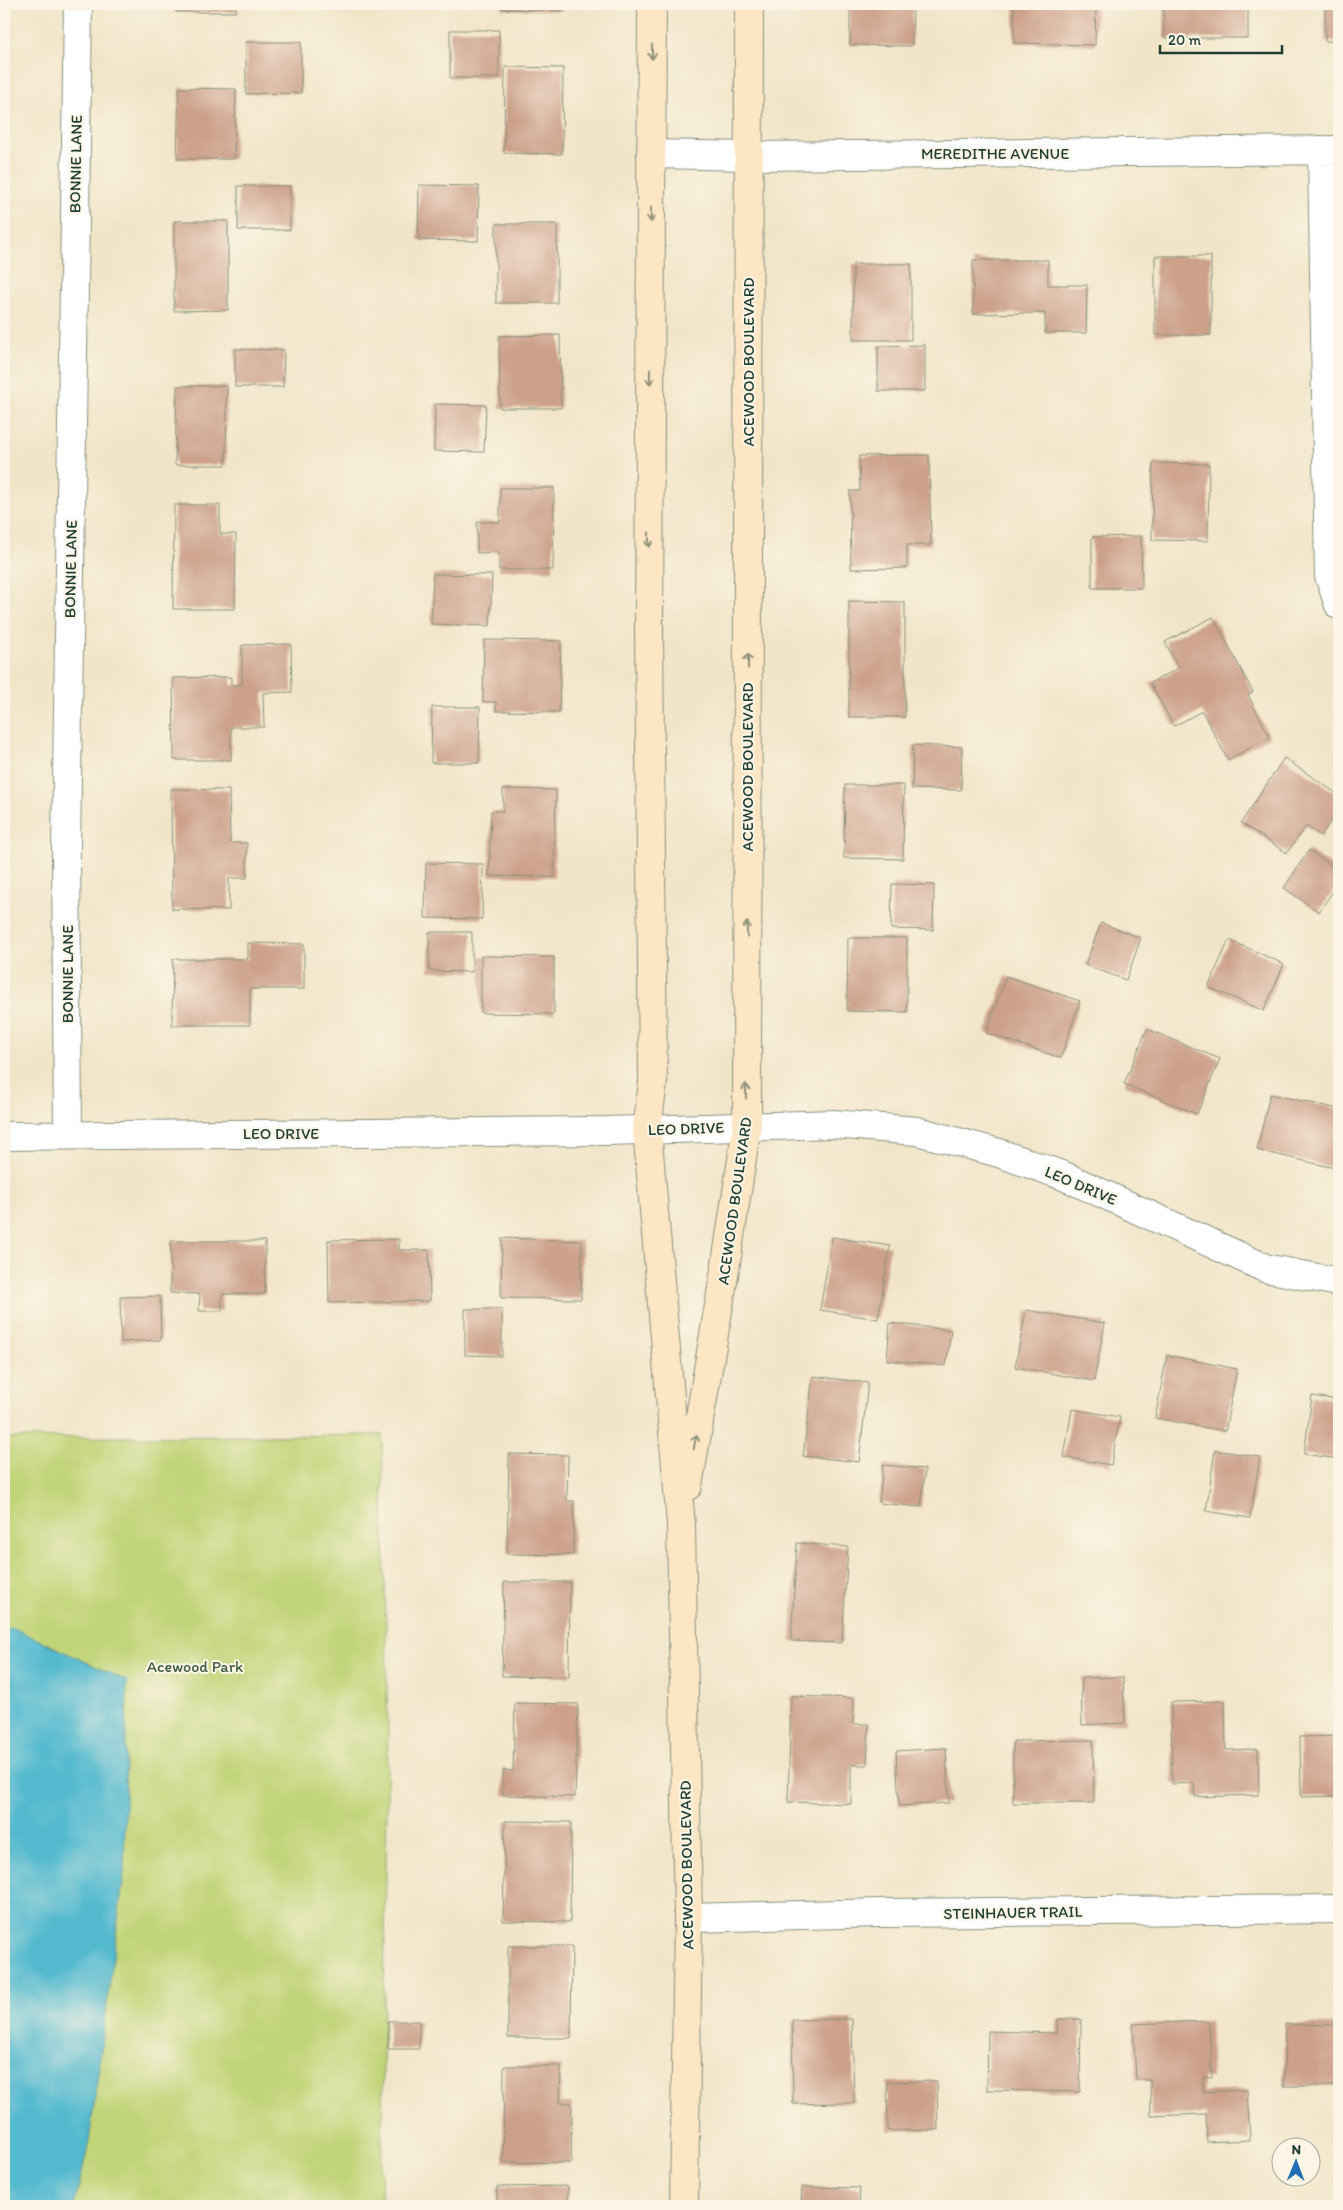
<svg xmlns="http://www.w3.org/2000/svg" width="1343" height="2210" font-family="Itim,sans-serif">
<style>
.green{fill:#c1d477;stroke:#708856}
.water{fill:#52b9cf;stroke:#387b82}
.building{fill:#cca089}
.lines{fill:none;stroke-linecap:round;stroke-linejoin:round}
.street-casing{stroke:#88917e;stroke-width:30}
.secondary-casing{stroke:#88917e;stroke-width:30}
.street{stroke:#fff;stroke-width:28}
.secondary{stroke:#fce6c4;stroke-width:28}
.oneway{stroke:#8e927c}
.labels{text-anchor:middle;stroke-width:4;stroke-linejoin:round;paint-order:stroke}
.street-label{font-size:16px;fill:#1f3d34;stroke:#fcf5e5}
.park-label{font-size:16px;fill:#3f5b41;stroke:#fcf5e5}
</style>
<rect width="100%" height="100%" fill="#fcf5e5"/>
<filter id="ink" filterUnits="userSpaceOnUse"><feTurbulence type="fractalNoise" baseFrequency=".02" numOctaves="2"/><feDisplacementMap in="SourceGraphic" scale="10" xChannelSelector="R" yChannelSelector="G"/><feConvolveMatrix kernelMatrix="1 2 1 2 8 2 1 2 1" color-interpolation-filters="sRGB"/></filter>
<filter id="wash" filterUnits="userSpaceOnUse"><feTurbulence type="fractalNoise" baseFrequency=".0096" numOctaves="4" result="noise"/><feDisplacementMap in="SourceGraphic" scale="20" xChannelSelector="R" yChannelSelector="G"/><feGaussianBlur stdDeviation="1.12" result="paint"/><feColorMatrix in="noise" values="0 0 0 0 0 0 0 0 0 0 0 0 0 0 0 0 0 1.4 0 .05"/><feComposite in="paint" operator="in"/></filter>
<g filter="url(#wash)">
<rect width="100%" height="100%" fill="#f1e5c8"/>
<path class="green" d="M 382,1435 L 388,1733 L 381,2206 L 4,2206 L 4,1438 Z"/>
<path class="water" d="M 13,1628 L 127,1681 L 124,1873 L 89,2142 L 74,2206 L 4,2206 L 4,1629 Z"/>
<g id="blocks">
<path class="building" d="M 176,4 L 236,4 L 236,12 L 176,12 Z
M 502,4 L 562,4 L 562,11 L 502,9 Z
M 850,4 L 913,4 L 912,46 L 850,45 Z
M 1014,4 L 1096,4 L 1095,45 L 1014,43 Z
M 1164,4 L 1248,4 L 1248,38 L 1164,38 Z
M 1325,4 L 1339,4 L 1339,41 L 1325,41 Z
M 450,30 L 499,30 L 499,78 L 450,78 Z
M 246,42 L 301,42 L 301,93 L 246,94 Z
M 505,67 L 563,68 L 562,154 L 504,153 Z
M 179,88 L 236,89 L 234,159 L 177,159 Z
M 419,185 L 479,186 L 478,241 L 418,240 Z
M 238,186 L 290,186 L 290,230 L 238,230 Z
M 174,221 L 228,221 L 228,310 L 174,311 Z
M 496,224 L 557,224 L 557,303 L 496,303 Z
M 1155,256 L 1211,256 L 1211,335 L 1155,335 Z
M 973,260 L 1048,260 L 1048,285 L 1087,285 L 1086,333 L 1045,333 L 1045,313 L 973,314 Z
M 853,264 L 911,264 L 911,340 L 853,340 Z
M 560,335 L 561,408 L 500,408 L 499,336 Z
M 925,345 L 925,391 L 878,391 L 878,346 Z
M 235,349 L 284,350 L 283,387 L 235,387 Z
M 177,386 L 227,386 L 226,465 L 175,465 Z
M 435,404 L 486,405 L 484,452 L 434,451 Z
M 929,455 L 931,545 L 907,545 L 907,568 L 851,569 L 850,491 L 860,491 L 859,456 Z
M 1153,463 L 1209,464 L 1208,541 L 1152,540 Z
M 500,488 L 554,488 L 553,570 L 499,570 L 499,552 L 477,553 L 477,522 L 500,522 Z
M 174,505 L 220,505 L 220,534 L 236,534 L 235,609 L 173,609 Z
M 1141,536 L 1142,588 L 1092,588 L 1092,537 Z
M 433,574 L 492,575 L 490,626 L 431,624 Z
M 849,601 L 905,602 L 905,717 L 849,717 Z
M 1213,617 L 1253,692 L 1248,695 L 1270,737 L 1228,760 L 1202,711 L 1174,726 L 1150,683 L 1179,668 L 1165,642 Z
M 484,640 L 561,641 L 559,712 L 496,711 L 496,702 L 483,702 Z
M 291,644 L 292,692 L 263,693 L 264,727 L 231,727 L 231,760 L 174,760 L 173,678 L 231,677 L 231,685 L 242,685 L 242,645 Z
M 432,707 L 480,707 L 479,763 L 431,763 Z
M 913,745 L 962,747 L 961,790 L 912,789 Z
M 1284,758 L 1339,795 L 1339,809 L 1321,836 L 1306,826 L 1287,853 L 1241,823 Z
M 845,785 L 904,785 L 903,859 L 844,858 Z
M 171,789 L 229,790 L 230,843 L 247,843 L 247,878 L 229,878 L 229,910 L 172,909 Z
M 503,789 L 556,790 L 554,877 L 489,876 L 491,811 L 503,811 Z
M 1309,850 L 1339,871 L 1339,882 L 1319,912 L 1284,888 Z
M 426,863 L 483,864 L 482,919 L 425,918 Z
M 892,884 L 934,885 L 933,930 L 891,929 Z
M 1101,923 L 1141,938 L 1126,980 L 1085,965 Z
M 429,932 L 472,932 L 472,972 L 429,971 Z
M 848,938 L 907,938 L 907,1012 L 847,1011 Z
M 1229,940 L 1284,964 L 1264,1011 L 1208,987 Z
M 248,943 L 304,944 L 304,989 L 250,989 L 250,1025 L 172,1025 L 173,959 L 248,959 Z
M 481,956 L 554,957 L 554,1014 L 481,1013 Z
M 1006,976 L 1080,1001 L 1061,1058 L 986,1033 Z
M 1147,1029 L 1220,1059 L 1197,1114 L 1124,1084 Z
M 1270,1094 L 1339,1109 L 1339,1169 L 1257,1150 Z
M 832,1237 L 890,1246 L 878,1319 L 820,1310 Z
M 502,1238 L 582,1241 L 581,1299 L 501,1298 Z
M 399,1239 L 399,1250 L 429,1250 L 430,1301 L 329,1303 L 328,1240 Z
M 171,1241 L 265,1241 L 265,1294 L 222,1294 L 222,1311 L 199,1311 L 200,1294 L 170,1293 Z
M 160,1296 L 161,1340 L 121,1342 L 120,1297 Z
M 465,1309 L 502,1309 L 502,1356 L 465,1355 Z
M 1026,1310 L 1105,1323 L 1094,1381 L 1015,1367 Z
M 4,1314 L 6,1314 L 6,1353 L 4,1353 Z
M 890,1323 L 951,1330 L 946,1366 L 887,1360 Z
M 1167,1355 L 1237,1369 L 1225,1431 L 1155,1418 Z
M 813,1376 L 868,1383 L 859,1462 L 803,1456 Z
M 1312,1396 L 1339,1400 L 1339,1459 L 1304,1454 Z
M 1072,1409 L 1120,1417 L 1111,1465 L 1064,1457 Z
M 1215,1450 L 1260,1457 L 1250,1518 L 1206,1511 Z
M 509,1454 L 568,1455 L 567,1501 L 574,1501 L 573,1555 L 507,1554 Z
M 883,1465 L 925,1469 L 921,1507 L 879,1503 Z
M 797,1543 L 848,1547 L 842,1643 L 791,1641 Z
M 504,1582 L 570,1582 L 569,1677 L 502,1676 Z
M 1123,1677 L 1125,1723 L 1082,1725 L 1081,1678 Z
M 791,1696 L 854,1698 L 853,1724 L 869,1724 L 867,1765 L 851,1765 L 851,1804 L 788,1802 Z
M 1225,1701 L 1226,1750 L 1258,1749 L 1259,1795 L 1195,1797 L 1194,1783 L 1172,1784 L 1171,1702 Z
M 515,1703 L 578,1704 L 575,1797 L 503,1795 L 503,1770 L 513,1771 Z
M 1339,1736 L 1339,1796 L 1301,1797 L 1300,1737 Z
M 1093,1740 L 1094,1803 L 1013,1803 L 1013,1741 Z
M 946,1748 L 949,1803 L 899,1806 L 896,1751 Z
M 505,1821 L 571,1822 L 570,1922 L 503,1921 Z
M 508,1946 L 572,1946 L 571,2038 L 508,2038 Z
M 852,2019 L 854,2103 L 793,2104 L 792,2020 Z
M 1058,2019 L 1081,2019 L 1080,2092 L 987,2090 L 988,2031 L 1057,2033 Z
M 388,2021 L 419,2021 L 419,2049 L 388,2049 Z
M 1209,2021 L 1212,2078 L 1203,2077 L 1203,2092 L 1247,2090 L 1250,2140 L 1207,2142 L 1206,2114 L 1151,2116 L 1150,2080 L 1136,2080 L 1133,2024 Z
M 1285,2024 L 1339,2025 L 1339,2086 L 1284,2086 Z
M 504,2066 L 561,2066 L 560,2103 L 572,2103 L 571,2163 L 503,2162 Z
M 937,2081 L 938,2130 L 888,2131 L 887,2082 Z
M 568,2186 L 568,2206 L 497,2206 L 497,2187 Z
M 802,2187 L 860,2188 L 859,2206 L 801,2206 Z"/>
</g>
</g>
<g filter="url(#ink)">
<use href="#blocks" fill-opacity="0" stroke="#88917e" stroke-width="1"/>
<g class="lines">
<defs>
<path id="street" d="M 1322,150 L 1329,576 L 1339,605
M 651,154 L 749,156 L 1339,150
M 68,1135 L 66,850 L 78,4
M 4,1136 L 607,1131 L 834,1124 L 917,1131 L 999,1153 L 1064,1176 L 1265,1268 L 1339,1282
M 688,1918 L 881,1913 L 1339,1909"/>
<path id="secondary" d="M 652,4 L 649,631 L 653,1082 L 647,1129 L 681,1525 L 688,1918 L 684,2206
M 688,1486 L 724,1276 L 747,1126 L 749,4"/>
</defs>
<use href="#street" class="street-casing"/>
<use href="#secondary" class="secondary-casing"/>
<use href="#street" class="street"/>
<use href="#secondary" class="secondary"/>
</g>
<defs><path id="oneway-shaft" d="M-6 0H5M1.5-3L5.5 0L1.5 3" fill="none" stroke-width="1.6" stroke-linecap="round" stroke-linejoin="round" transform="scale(1.25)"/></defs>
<g class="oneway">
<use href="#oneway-shaft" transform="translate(652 52) rotate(90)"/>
<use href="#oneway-shaft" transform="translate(651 215) rotate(90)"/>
<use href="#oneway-shaft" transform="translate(650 377) rotate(90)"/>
<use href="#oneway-shaft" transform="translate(649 540) rotate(90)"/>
<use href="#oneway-shaft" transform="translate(748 661) rotate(-90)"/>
<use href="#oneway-shaft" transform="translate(747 929) rotate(-90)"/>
<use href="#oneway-shaft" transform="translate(746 1091) rotate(-90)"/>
<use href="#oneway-shaft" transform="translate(695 1442) rotate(-80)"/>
</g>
</g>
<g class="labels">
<g class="street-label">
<text x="995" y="159">MEREDITHE AVENUE</text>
<text transform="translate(75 164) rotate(-89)" y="6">BONNIE LANE</text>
<text transform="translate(748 362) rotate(-90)" y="6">ACEWOOD BOULEVARD</text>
<text transform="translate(70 569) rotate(-89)" y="6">BONNIE LANE</text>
<text transform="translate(747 767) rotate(-90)" y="6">ACEWOOD BOULEVARD</text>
<text transform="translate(67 974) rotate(-90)" y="6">BONNIE LANE</text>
<text transform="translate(686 1128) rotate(-2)" y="6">LEO DRIVE</text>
<text x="281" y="1139">LEO DRIVE</text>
<text transform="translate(1081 1185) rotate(23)" y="6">LEO DRIVE</text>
<text transform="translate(734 1201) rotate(-82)" y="6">ACEWOOD BOULEVARD</text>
<text transform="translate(686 1865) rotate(-91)" y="6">ACEWOOD BOULEVARD</text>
<text transform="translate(1013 1912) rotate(-1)" y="6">STEINHAUER TRAIL</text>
</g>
<g class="park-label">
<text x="195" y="1672">Acewood Park</text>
</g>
</g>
<rect width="1343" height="2210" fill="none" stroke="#fcf5e5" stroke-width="20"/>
<g transform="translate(1296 2162) rotate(1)"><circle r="24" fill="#fcf5e5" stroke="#a4ab9e"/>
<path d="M0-4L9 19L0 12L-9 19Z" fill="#1f6fb2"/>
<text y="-8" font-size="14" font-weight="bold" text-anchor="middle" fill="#1f3d34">N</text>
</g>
<path d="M1160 45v8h122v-8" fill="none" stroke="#1f3d34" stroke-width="2.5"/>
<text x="1168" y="45" font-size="15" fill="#1f3d34" stroke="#fcf5e5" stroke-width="4" paint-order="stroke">20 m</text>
</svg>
